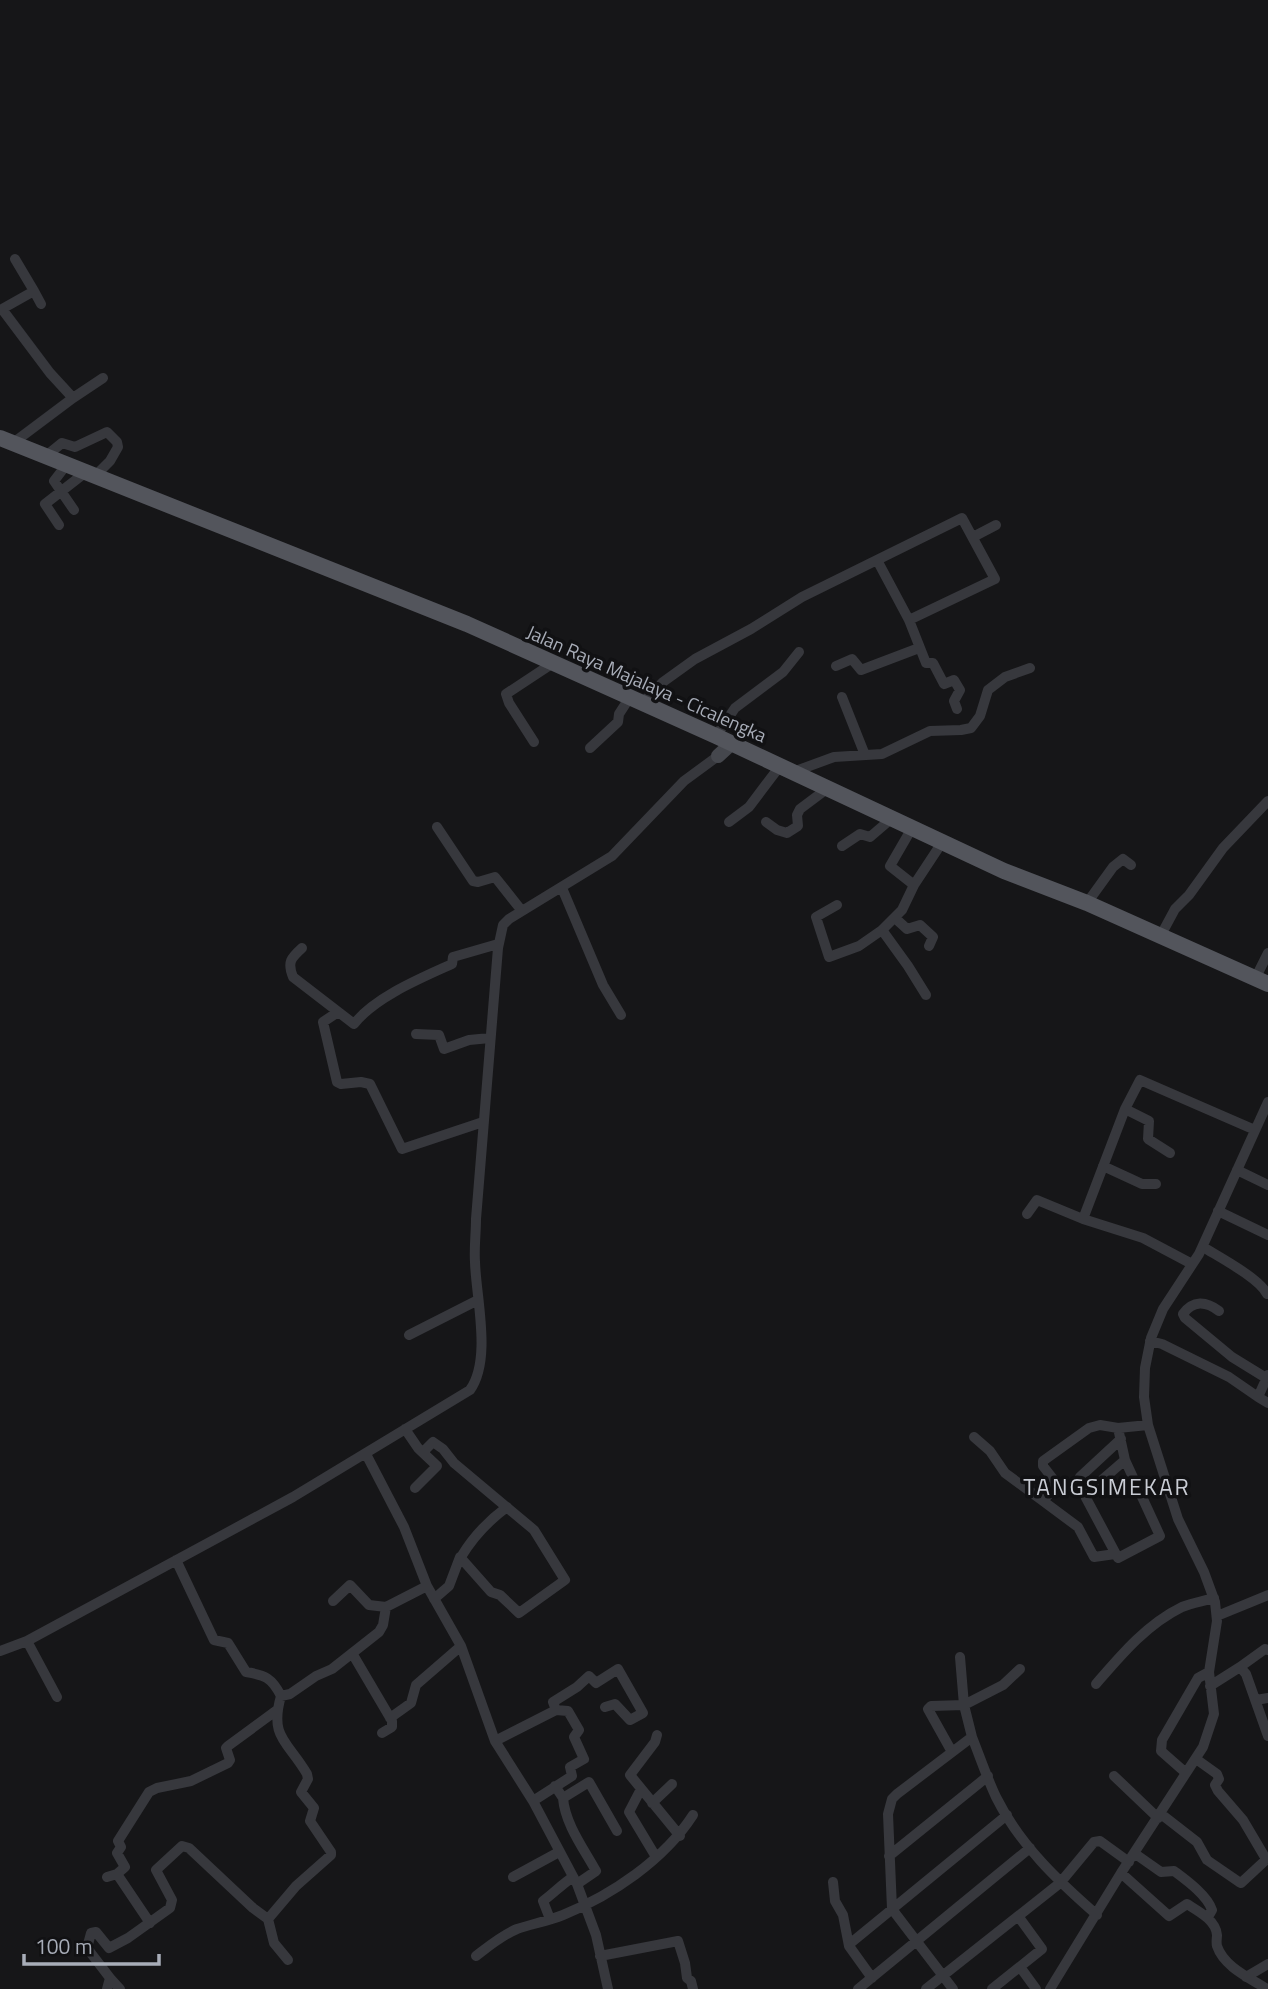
<svg xmlns="http://www.w3.org/2000/svg" width="1268" height="1989" viewBox="0 0 1268 1989" font-family="'Titillium Web',sans-serif">
<style>
.lines{fill:none;stroke-linecap:round;stroke-linejoin:round}
.street{stroke:#37383d;stroke-width:10}
.secondary{stroke:#45474d;stroke-width:14}
.primary{stroke:#53555c;stroke-width:16}
.labels{text-anchor:middle;dominant-baseline:central;stroke-width:7;stroke-linejoin:round;paint-order:stroke}
.street-label{font-size:19px;fill:#a8adb8;stroke:#111113}
.quarter-label{font-size:23px;letter-spacing:2px;fill:#c9ccd4;stroke:#111113}
</style>
<rect width="100%" height="100%" fill="#161618"/>
<g class="lines">
<path class="street" d="M34 291 41 304
M73 398 103 378
M13 443 73 398 50 373 2 309 34 291 15 259
M46 456 62 443 75 447 107 432 117 442 118 447 110 461 95 476
M67 464 54 481 74 510
M59 525 45 504 86 472
M973 537 996 525
M877 560 909 620 926 663H933L944 684 954 680 960 690 954 701 957 709
M836 666 852 659 861 670 919 648
M842 697 865 755
M642 703 663 682 695 659 751 629 802 597 962 518 995 579 909 620
M716 736 735 708 783 672 799 652
M534 742 509 703 506 694 553 663
M590 748 618 722 619 714 630 697
M793 772 834 757 882 754 930 731 961 730 971 728 980 716 988 690 1005 677 1030 668
M729 822 749 807 780 766
M766 822 777 830 787 833 798 826 797 815 800 809 828 788
M437 827 473 881 478 882 495 877 522 911
M912 828 890 866 914 885
M842 846 860 834 870 837 891 819
M562 888 603 985 621 1015
M1087 903 1113 867 1123 859 1131 865
M837 905 816 917 829 957 859 946 882 930
M895 918 907 929 920 925 933 937 929 946
M1161 935 1175 909 1189 895 1223 848 1268 801
M302 948C291 958 287 962 293 977L354 1024C375 997 421 978 452 964L453 957 498 944
M1255 979 1268 953
M926 995 908 966 882 930 902 910 914 885 943 841
M338 1012 323 1022 337 1082 341 1084 361 1082 370 1084 402 1149 483 1122
M416 1034 439 1035 444 1049 469 1040 490 1038
M1170 1153 1148 1139 1149 1121 1125 1109 1140 1080 1255 1130
M1103 1166 1142 1184H1156
M1237 1170 1268 1185
M1218 1211 1268 1235
M1027 1214 1037 1200 1083 1219 1125 1109
M1083 1219 1143 1238 1192 1264
M1203 1247C1219 1257 1259 1278 1267 1294
M1219 1311C1206 1301 1193 1300 1183 1314L1185 1318 1232 1357 1266 1378
M409 1335 478 1300
M1150 1341 1162 1344 1229 1377 1258 1397 1268 1375
M1258 1397 1268 1403
M1118 1428 1125 1460 1160 1536 1118 1558 1086 1498 1103 1479 1125 1460
M405 1429 418 1448 437 1466 415 1488
M974 1437 990 1451 1005 1473 1043 1501 1057 1484 1043 1466V1461L1089 1428 1100 1425 1118 1428 1148 1425
M423 1452 433 1442 443 1449 454 1463 534 1530 565 1580 519 1613 500 1595 491 1592 460 1557 449 1586 434 1599
M366 1454 404 1527 427 1586 461 1646 495 1741 533 1801 577 1884 596 1935 608 1989
M1091 1492 1080 1477 1121 1439
M1043 1501 1078 1527 1094 1557 1115 1554
M461 1557C473 1537 488 1521 507 1507
M176 1560 214 1640 228 1643 246 1672C265 1675 272 1678 281 1696L290 1694 316 1676 332 1669 379 1632 383 1625 386 1607 427 1586
M333 1601 350 1585 369 1605 386 1607
M1217 1616 1268 1595
M27 1641 57 1697
M0 1651 27 1641 293 1497 470 1390C492 1359 476 1298 475 1262 474 1248 476 1233 476 1219L498 948 503 925 509 919 612 856 684 781 718 756
M352 1653 392 1721V1727L382 1733
M1240 1667 1265 1649 1268 1650
M1096 1684C1121 1655 1147 1624 1182 1607 1192 1603 1204 1601 1214 1598
M1210 1686 1240 1667 1246 1674 1268 1736
M1256 1700 1268 1698
M390 1718 411 1703 416 1685 461 1646
M657 1735 655 1742 630 1775 680 1836
M972 1737 964 1705 1003 1685 1020 1669
M495 1741 556 1710 553 1702 577 1687 589 1676 596 1683 618 1669 643 1713 630 1720 615 1704 605 1707
M952 1752 928 1709 931 1706 964 1705 960 1657
M1196 1759 1217 1774 1219 1779 1215 1785 1218 1791 1243 1820 1266 1859
M1186 1773 1161 1751 1162 1740 1198 1678 1209 1672
M1114 1776 1158 1818
M555 1786 563 1798 589 1782 617 1831
M641 1789 629 1812 656 1857
M563 1798C565 1824 584 1849 596 1871L577 1884
M533 1801 572 1776 570 1767 584 1759 574 1737 579 1730 568 1711 556 1710
M652 1803 672 1784
M1161 1814 1197 1842 1207 1860 1239 1882 1241 1883 1268 1858
M1134 1853 1161 1872 1174 1871C1186 1880 1207 1895 1212 1910L1208 1917
M889 1856 988 1776
M1121 1873 1169 1916 1187 1904C1198 1911 1216 1920 1217 1935 1217 1938 1216 1942 1217 1946 1224 1967 1250 1978 1267 1989
M117 1874 125 1867 117 1853 121 1847 118 1841 149 1792 157 1788 191 1781 228 1763 230 1760 226 1748 228 1746 277 1710
M107 1877 117 1874 150 1923
M513 1877 559 1852
M833 1882 835 1901 843 1915 849 1946 872 1978
M268 1919 274 1943 288 1960
M550 1919 543 1901C554 1893 561 1885 573 1877
M852 1942 1007 1815
M476 1956C489 1946 502 1935 517 1929 532 1924 548 1921 563 1915 612 1895 664 1860 693 1815
M600 1956 678 1941 685 1963 687 1978 691 1981 693 1989
M1020 1967 1036 1989
M1246 1977 1268 1964
M110 1978 120 1989
M107 1989 110 1978 87 1948 91 1933 96 1932 109 1948 128 1938 170 1908 172 1900 156 1870 182 1846 189 1848 253 1908 268 1919 296 1886 331 1855V1852L310 1821 314 1808 301 1792 308 1779 307 1774C288 1741 269 1738 281 1696
M858 1989 1030 1848
M926 1989 1060 1883 1094 1842 1100 1841 1129 1862
M953 1989 892 1909 888 1814 892 1799 897 1794 972 1737C980 1757 987 1778 996 1797 1020 1845 1057 1880 1097 1915
M992 1989 1042 1949 1018 1916
M1050 1989 1121 1873 1203 1747 1214 1714 1209 1672 1217 1621 1215 1602 1204 1572 1178 1519 1148 1425 1144 1397 1145 1368 1151 1338 1163 1309 1199 1254 1268 1102"/>
<path class="secondary" d="M718 756 731 744"/>
<path class="primary" d="M0 438 467 624 716 736 1004 871 1087 903 1268 984"/>
</g>
<g class="labels">
<g class="street-label">
<text transform="translate(647 683) rotate(24)">Jalan Raya Majalaya - Cicalengka</text>
</g>
<g class="quarter-label">
<text x="1107" y="1486">TANGSIMEKAR</text>
</g>
</g>
<path d="M24 1954v10h135v-10" fill="none" stroke="#a8adb8" stroke-width="3.5"/>
<text x="35" y="1954" font-size="21" fill="#a8adb8" stroke="#111113" stroke-width="5" paint-order="stroke">100 m</text>
</svg>
